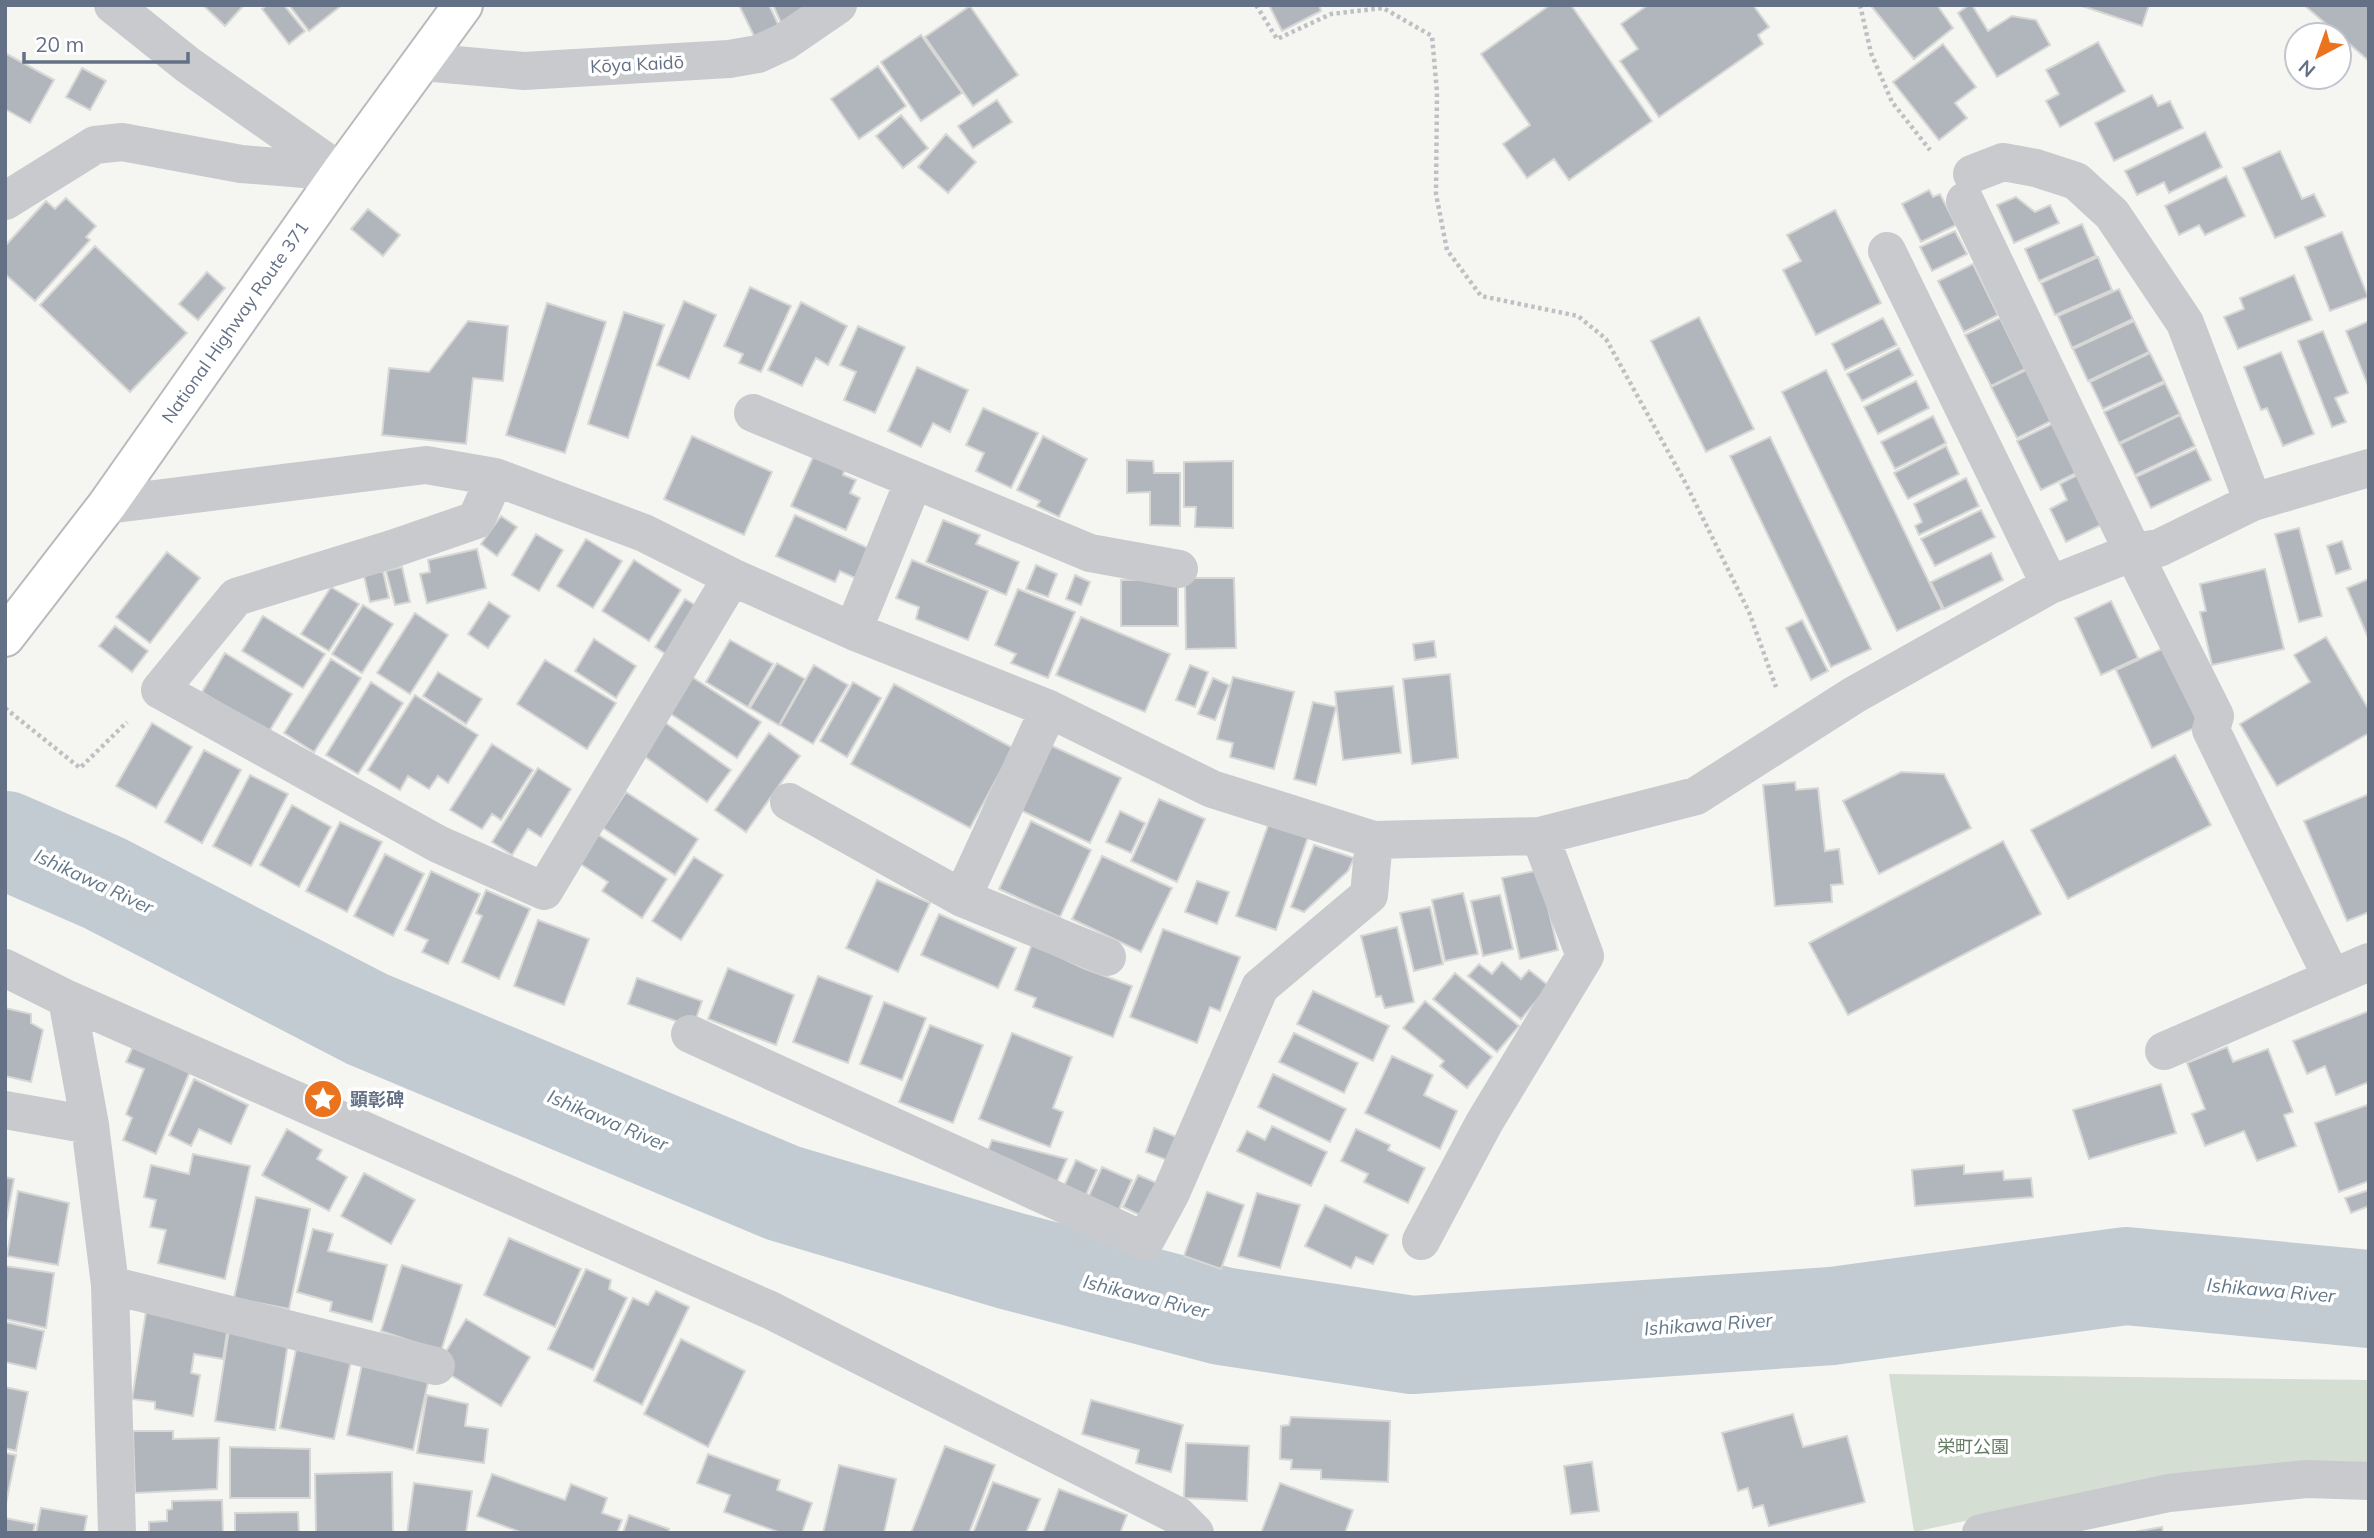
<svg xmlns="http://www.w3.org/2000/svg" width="2374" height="1538" viewBox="0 0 2374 1538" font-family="Mulish,'Noto Sans JP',sans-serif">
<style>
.green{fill:#d5ded3}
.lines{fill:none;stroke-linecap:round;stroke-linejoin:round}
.river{stroke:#c3cbd2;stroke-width:98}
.building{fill:#b1b6bd;stroke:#d7d7d5;stroke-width:2}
.highway-casing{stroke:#b8babe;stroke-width:42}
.path{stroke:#bfc0c3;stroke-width:4.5;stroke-dasharray:3.5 3.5;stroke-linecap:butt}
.minor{stroke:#c8cace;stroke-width:38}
.highway{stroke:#fff;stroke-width:38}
.labels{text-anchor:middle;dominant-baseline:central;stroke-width:7;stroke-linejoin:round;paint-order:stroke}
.street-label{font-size:18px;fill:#647085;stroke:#fff}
.poi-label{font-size:18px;font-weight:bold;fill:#647085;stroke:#fff;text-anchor:start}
.park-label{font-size:18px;fill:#637c63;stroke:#fff}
.water-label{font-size:19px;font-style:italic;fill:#647889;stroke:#fff}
</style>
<rect width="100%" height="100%" fill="#f5f6f2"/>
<path class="green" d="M1889 1374 2369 1380V1464L2173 1476 1914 1532Z"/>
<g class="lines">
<path class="river" d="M5 840 104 883 367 1019 783 1193 1011 1261 1222 1316 1412 1345 1832 1316 2126 1276 2369 1299"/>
</g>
<path class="building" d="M203 5H244L225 26Z
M267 5H284L305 31 289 44 262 9Z
M289 5H342L309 31Z
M739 5H769L779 26 755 38Z
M773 5H821L782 25Z
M1275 5H1319L1321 11 1282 31 1270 7Z
M1550 5H1571L1652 121 1569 180 1554 159 1527 178 1503 144 1530 125 1481 54Z
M1648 5H1753L1769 27 1758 35 1763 44 1659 117 1620 61 1638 49 1621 24Z
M1874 5H1937L1953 28 1914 59 1872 7Z
M1969 5H1972L1988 31 2012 16 2036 20 2050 45 1997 77 1958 13Z
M2079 5H2149L2142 26Z
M2304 5H2369V61L2339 35Z
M970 6 1018 75 973 106 925 37Z
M921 35 962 93 921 121 881 62Z
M2098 42 2125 91 2060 127 2046 101 2059 94 2046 70Z
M1943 44 1976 87 1955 103 1967 118 1939 140 1893 82Z
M5 53 54 80 30 123 5 109Z
M878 66 906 106 859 139 831 99Z
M82 68 106 81 90 110 66 97Z
M2152 95 2158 106 2170 101 2183 128 2114 161 2095 123Z
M997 100 1012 122 973 148 958 126Z
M901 115 928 148 903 168 876 136Z
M2205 132 2222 167 2169 193 2164 182 2137 195 2125 171Z
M946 134 976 162 948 193 918 167Z
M2280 151 2302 199 2314 194 2325 216 2275 238 2243 168Z
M2226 176 2245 216 2205 235 2199 225 2179 235 2165 206Z
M1929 190 1933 197 1940 194 1956 225 1921 242 1902 204Z
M2016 197 2035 212 2050 205 2059 223 2014 243 1997 205Z
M66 198 96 226 86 237 90 240 35 301 5 274V246L46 201 55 209Z
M368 209 400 235 383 256 351 229Z
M1835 210 1881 303 1816 335 1783 270 1801 261 1787 235Z
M2082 224 2096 256 2039 281 2025 249Z
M1955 231 1967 254 1932 271 1920 247Z
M2342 232 2368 297 2330 311 2305 247Z
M95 246 187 333 130 392 40 305Z
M2098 257 2112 290 2055 315 2041 283Z
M1973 264 1998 315 1964 332 1938 281Z
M207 272 225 288 198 320 179 304Z
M2294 275 2312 320 2238 349 2224 317 2244 309 2240 298Z
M750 287 791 306 761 372 739 363 743 354 724 346Z
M2119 289 2133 319 2072 348 2058 316Z
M684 301 716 315 689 379 657 365Z
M801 302 847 326 828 365 816 358 802 386 768 370Z
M547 303 606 322 565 453 506 435Z
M624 312 664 325 628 438 588 424Z
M1699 317 1754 429 1706 452 1651 341Z
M1883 318 1897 345 1845 370 1832 344Z
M2000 318 2025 369 1991 386 1965 335Z
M468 321 508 326 503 381 473 378 466 444 382 435 389 368 429 372Z
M2134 321 2149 352 2088 381 2073 349Z
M2369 321V388L2346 331Z
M858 326 905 347 875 413 844 400 856 372 840 365Z
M2323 331 2348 393 2335 398 2346 422 2332 427 2298 341Z
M1899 348 1913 375 1862 401 1847 374Z
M2281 352 2314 434 2283 446 2267 408 2261 410 2244 367Z
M2150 353 2164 381 2103 409 2090 382Z
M917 367 968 390 950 432 933 423 921 447 888 431Z
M1826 370 1942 609 1897 631 1782 392Z
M2026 370 2051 421 2017 438 1991 387Z
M1916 381 1929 408 1878 434 1864 407Z
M2165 383 2180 414 2119 443 2104 412Z
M983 408 1038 433 1011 488 976 471 984 453 966 445Z
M2180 415 2195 446 2135 475 2120 444Z
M1933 416 1946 443 1895 469 1881 442Z
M2052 424 2076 473 2041 490 2017 441Z
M692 436 772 472 744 535 664 499Z
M1043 436 1087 459 1059 517 1037 506 1040 501 1017 490Z
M1770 437 1871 649 1831 667 1730 456Z
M1946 446 1959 474 1908 499 1894 473Z
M2196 449 2211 480 2151 508 2136 477Z
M814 455 845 469 843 475 856 480 850 493 860 498 846 530 791 506Z
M1127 460 1153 461 1154 473H1180V526L1150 525V492L1127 493Z
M1233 461V528L1195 527 1196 507H1184V462Z
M2077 475 2101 525 2066 542 2050 509 2067 500 2060 484Z
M1966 478 1979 506 1919 535 1915 526 1922 522 1914 504Z
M1981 510 1995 537 1935 566 1921 539Z
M795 515 868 548 855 578 840 571 835 582 776 556Z
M501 516 517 527 497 556 481 544Z
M943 520 980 535 976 544 1019 562 1006 595 926 562Z
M2299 528 2322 616 2299 622 2275 534Z
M536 534 563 550 539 591 512 575Z
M586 539 622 561 593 608 557 586Z
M2342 541 2351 569 2336 574 2327 546Z
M477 549 486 588 427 603 420 574 430 572 428 560Z
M167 552 200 578 150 643 116 617Z
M1991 553 2003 580 1944 609 1931 582Z
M634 560 681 590 649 641 602 611Z
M912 560 988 591 968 640 916 619 919 607 896 598Z
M1036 565 1057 574 1048 597 1026 589Z
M402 567 410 602 395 605 386 571Z
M2265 569 2284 649 2212 665 2200 612 2206 611 2200 584Z
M383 571 389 598 370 602 364 576Z
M1075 575 1090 582 1081 605 1066 599Z
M1185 578H1234L1236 648 1186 649Z
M1178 579V626H1121V580Z
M2369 579V640L2347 588Z
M331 587 359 604 329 651 301 634Z
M1018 589 1075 612 1048 678 1011 663 1016 654 995 645Z
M685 599 702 609 672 658 655 647Z
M2111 601 2138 658 2101 675 2075 618Z
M489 602 510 616 488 648 468 634Z
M363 605 393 624 362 673 332 654Z
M415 613 448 635 410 694 377 673Z
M263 616 325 654 303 688 242 651Z
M1081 617 1170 654 1145 712 1056 675Z
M1802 620 1828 671 1811 680 1786 628Z
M115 626 148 651 132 672 99 646Z
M2326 637 2369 710V733L2277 786 2240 724 2310 682 2294 655Z
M594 639 636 666 616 698 575 671Z
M730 640 773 664 748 707 706 682Z
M1434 641 1436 657 1415 660 1413 644Z
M2166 647 2201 725 2152 748 2116 670Z
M225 653 292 694 268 733 202 692Z
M331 659 361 678 314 752 284 733Z
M545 660 616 703 587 749 517 704Z
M777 663 805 679 779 725 750 708Z
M814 665 848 685 813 744 780 725Z
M1190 665 1208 672 1195 707 1176 700Z
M438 672 482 699 466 724 423 696Z
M1450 674 1458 758 1412 764 1403 679Z
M692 677 761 722 737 758 668 712Z
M1233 677 1294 692 1274 769 1230 757 1233 743 1217 739Z
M1213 678 1229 685 1215 720 1198 714Z
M371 682 403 703 358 774 326 755Z
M853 682 881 698 847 757 820 741Z
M894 684 1013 748 970 828 851 764Z
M1393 686 1401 753 1343 760 1335 692Z
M415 695 478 735 448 783 438 776 429 789 408 776 400 790 368 770Z
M1313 702 1336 707 1316 785 1294 779Z
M663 721 731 770 707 802 640 753Z
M152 723 192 747 156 808 116 786Z
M769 733 800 756 746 832 715 810Z
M492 744 533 770 501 820 492 814 482 829 450 810Z
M1048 744 1121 778 1090 843 1018 809Z
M204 750 241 770 202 843 165 822Z
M2175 755 2211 825 2068 899 2031 830Z
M538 768 571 789 541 837 528 829 512 855 492 842Z
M1901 772 1944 774 1971 828 1879 874 1843 801Z
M250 775 288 794 251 866 213 846Z
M1795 782 1796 790 1818 788 1825 851 1839 849 1843 884 1831 885 1832 902 1775 906 1763 785Z
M626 792 698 839 675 875 603 828Z
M2369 794V912L2347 921 2304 821Z
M1159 799 1205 819 1177 882 1131 861Z
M292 805 331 827 299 887 260 865Z
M1120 811 1145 823 1131 853 1106 842Z
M1270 820 1309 834 1276 930 1236 916Z
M1031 821 1091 850 1060 917 999 889Z
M340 822 382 842 347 912 306 891Z
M597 834 667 879 642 918 602 891 608 882 579 863Z
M2003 841 2041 914 1848 1015 1809 943Z
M1314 845 1354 858 1348 871 1304 912 1291 907Z
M385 854 424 874 393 936 354 916Z
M1102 856 1172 888 1141 952 1072 919Z
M694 857 723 875 681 940 652 921Z
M1539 870 1558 950 1520 959 1502 878Z
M431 871 480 894 448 964 422 952 428 940 405 930Z
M877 880 930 903 898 972 846 948Z
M1197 881 1229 892 1217 924 1185 912Z
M486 890 530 909 499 979 462 962 482 916 476 913Z
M1463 893 1478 954 1445 961 1432 900Z
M1500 895 1513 949 1483 956 1471 901Z
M1430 907 1443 964 1414 971 1400 913Z
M939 914 1016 948 998 988 921 955Z
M538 920 589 939 564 1005 514 986Z
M1397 927 1414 1002 1385 1008 1381 996 1376 997 1361 936Z
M1163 929 1240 957 1220 1011 1210 1007 1197 1043 1130 1017Z
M1032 944 1083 968 1132 986 1113 1037 1033 1007 1036 998 1015 990Z
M1502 962 1521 979 1529 970 1549 986 1521 1019 1468 976 1479 964 1492 974Z
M728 968 794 995 776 1045 708 1019Z
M1455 973 1519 1026 1497 1052 1433 999Z
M818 976 872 996 848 1063 793 1042Z
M637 978 702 1001 693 1027 628 1004Z
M1313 991 1389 1026 1373 1061 1297 1024Z
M1425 1001 1492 1057 1467 1088 1440 1066 1444 1061 1403 1028Z
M884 1002 926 1018 902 1080 860 1064Z
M5 1008 31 1014V1023L43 1030 31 1082 5 1076Z
M2369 1011V1082L2336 1095 2325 1066 2307 1074 2293 1041Z
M930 1025 983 1045 953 1123 899 1102Z
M1012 1033 1072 1057 1053 1108 1063 1112 1050 1147 979 1119Z
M1294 1033 1358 1063 1344 1093 1279 1062Z
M135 1042 193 1064 156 1154 123 1140 132 1118 126 1114 144 1069 126 1062Z
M2227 1047 2233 1062 2268 1049 2293 1112 2284 1115 2296 1146 2257 1161 2244 1131 2205 1146 2192 1114 2205 1109 2187 1063Z
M1392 1056 1433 1075 1424 1095 1457 1111 1440 1149 1365 1113Z
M1273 1074 1346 1109 1330 1142 1258 1107Z
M194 1079 248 1105 231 1144 199 1129 191 1146 169 1135Z
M2161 1084 2176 1133 2089 1159 2073 1110Z
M2367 1105 2369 1111V1181L2339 1192 2315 1123Z
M1272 1126 1327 1152 1311 1186 1237 1151 1247 1131 1265 1140Z
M1154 1128 1189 1142 1180 1165 1146 1152Z
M287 1129 322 1150 317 1159 347 1177 329 1211 262 1175Z
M1356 1129 1390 1145 1388 1150 1425 1168 1408 1203 1364 1182 1368 1174 1341 1161Z
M992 1140 1067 1159 1056 1184 987 1153Z
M193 1154 250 1166 225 1279 158 1263 166 1230 150 1227 156 1200 144 1197 151 1165 189 1174Z
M1076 1160 1097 1170 1086 1195 1064 1186Z
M1964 1165V1174L2003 1171 2004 1180 2031 1178 2033 1197 1915 1206 1912 1170Z
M1102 1167 1132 1180 1117 1214 1087 1200Z
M364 1173 415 1200 391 1244 341 1216Z
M1138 1175 1159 1184 1144 1217 1123 1207Z
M5 1177 14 1179 5 1227Z
M2369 1190V1206L2351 1213 2345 1198Z
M18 1191 69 1203 58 1265 7 1256Z
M1207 1192 1244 1205 1221 1269 1184 1256Z
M1257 1193 1300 1205 1280 1268 1238 1256Z
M256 1197 310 1209 289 1309 234 1298Z
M1325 1205 1388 1235 1373 1264 1356 1257 1351 1268 1305 1246Z
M313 1229 333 1234 328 1251 387 1265 372 1322 330 1311 332 1302 297 1292Z
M509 1238 581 1269 555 1327 484 1295Z
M402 1265 462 1285 441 1351 381 1331Z
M5 1266 54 1273 46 1328 5 1319Z
M586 1269 611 1280 609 1289 627 1298 593 1370 548 1349Z
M656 1291 689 1307 642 1405 594 1381 633 1298 648 1305Z
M147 1306 229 1320 223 1359 194 1354 191 1373 200 1375 193 1416 155 1409V1402L132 1399Z
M466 1319 530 1357 501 1406 444 1371 445 1353Z
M5 1322 44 1331 36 1369 5 1362Z
M230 1323 288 1343 275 1430 215 1421Z
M681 1339 745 1371 708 1447 644 1414Z
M298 1340 353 1352 334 1439 280 1428Z
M364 1355 429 1378 413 1450 347 1435Z
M5 1387 28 1392 16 1451 5 1448Z
M427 1395 468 1404 465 1426 488 1429 484 1463 417 1453Z
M1091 1400 1183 1425 1171 1472 1136 1463 1139 1450 1082 1434Z
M1793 1414 1803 1447 1847 1436 1865 1502 1769 1526 1763 1505 1753 1508 1748 1488 1738 1491 1722 1433Z
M1291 1417 1390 1421 1388 1482 1321 1479V1470L1291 1469 1292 1460 1280 1459 1281 1426 1289 1425Z
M133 1431H173V1439L219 1438 217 1489 135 1493Z
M1186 1443 1249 1446 1247 1501 1184 1498Z
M945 1446 995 1465 969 1533H911Z
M230 1447 310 1449V1498H230Z
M5 1453 16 1455 5 1508Z
M708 1454 780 1480 777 1490 812 1503 802 1533H781L724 1512 730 1495 697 1483Z
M1592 1462 1599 1511 1571 1514 1564 1466Z
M839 1465 896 1479 884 1533H823Z
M392 1472 393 1533H316L315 1474Z
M492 1474 565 1500 571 1484 607 1498 602 1513 622 1520 617 1533H523L477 1516Z
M993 1482 1040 1499 1026 1533H973Z
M414 1483 472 1491 466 1533H407Z
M1280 1483 1353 1510 1345 1533H1261Z
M1059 1489 1127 1515 1120 1533H1043Z
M222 1500 223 1533H149V1522L167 1521V1510L172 1509V1501Z
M41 1508 87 1516 84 1533H36Z
M298 1512 299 1533H235V1513Z
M629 1515 669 1529 668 1533H623Z
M5 1518 35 1524 33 1533H5Z
M2162 1527 2163 1533H2129Z"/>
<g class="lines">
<g class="highway-casing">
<path id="highway" d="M5 637 107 505 341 172 463 5"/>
</g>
<path class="path" d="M1256 5 1277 39 1331 14 1383 8 1432 36 1437 92 1436 194 1447 250 1481 296 1578 316 1606 339 1686 484 1749 612 1776 687
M1860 5 1871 53 1892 102 1930 150
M5 708 80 768 127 722"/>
<path class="minor" d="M113 5 188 65 339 171
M422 62 524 71 729 59 758 54 784 42 838 5
M1972 174 2003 162 2036 168 2076 181 2112 214 2185 323 2253 502
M5 201 95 145 122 142 241 164 341 172
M1965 201 2133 552 2215 716 2211 730 2332 978
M1887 251 2050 585
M753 413 1090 553 1179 569
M495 477 476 520 392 549 236 597 160 690 438 844 544 891 732 577
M107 505 426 465 495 477 644 533 732 577 853 631 1049 709 1212 789 1374 840 1540 836 1696 796 1854 695 2050 585 2133 552 2159 548 2253 502 2369 468
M853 631 914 480
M789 802 962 898 1107 957
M962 898 1049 709
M5 968 67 999 770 1310 1178 1516 1195 1533
M67 999 90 1125 110 1285 117 1533
M690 1034 1145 1241 1171 1193 1260 987 1369 895 1374 840
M2164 1051 2369 962
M5 1110 90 1125
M1421 1241 1484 1123 1585 956 1540 836
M110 1285 436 1366
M1981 1533 2169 1493 2306 1479 2369 1481"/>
<use href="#highway" class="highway"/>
</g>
<defs>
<g id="sight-disc" transform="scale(2.0125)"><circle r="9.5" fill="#eb731e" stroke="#fff"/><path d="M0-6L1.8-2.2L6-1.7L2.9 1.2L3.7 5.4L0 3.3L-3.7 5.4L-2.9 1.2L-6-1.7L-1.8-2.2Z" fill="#fff"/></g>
</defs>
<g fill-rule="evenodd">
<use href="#sight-disc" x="323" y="1099"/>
</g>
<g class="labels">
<g class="street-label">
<text transform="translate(637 64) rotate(-3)">Kōya Kaidō</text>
<text transform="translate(235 322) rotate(-55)">National Highway Route 371</text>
</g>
<g class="poi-label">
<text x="350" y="1099">顕彰碑</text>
</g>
<g class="park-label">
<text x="1973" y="1446">栄町公園</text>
</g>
<g class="water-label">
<text transform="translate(94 881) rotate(25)">Ishikawa River</text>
<text transform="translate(608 1120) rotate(23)">Ishikawa River</text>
<text transform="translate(2271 1290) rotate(5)">Ishikawa River</text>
<text transform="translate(1146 1296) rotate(14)">Ishikawa River</text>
<text transform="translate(1708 1324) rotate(-4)">Ishikawa River</text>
</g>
</g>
<rect width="2374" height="1538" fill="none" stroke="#647085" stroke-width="14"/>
<g transform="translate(2318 56) rotate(221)"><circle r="33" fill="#ffffff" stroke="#c1c6ce" stroke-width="2"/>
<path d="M0-5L12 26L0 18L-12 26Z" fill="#eb731e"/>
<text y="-10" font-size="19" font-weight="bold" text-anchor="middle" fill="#647085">N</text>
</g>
<path d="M24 52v10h164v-10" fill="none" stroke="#647085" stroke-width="3.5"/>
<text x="35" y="52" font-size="21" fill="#647085" stroke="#ffffff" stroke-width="5" paint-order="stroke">20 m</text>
</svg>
